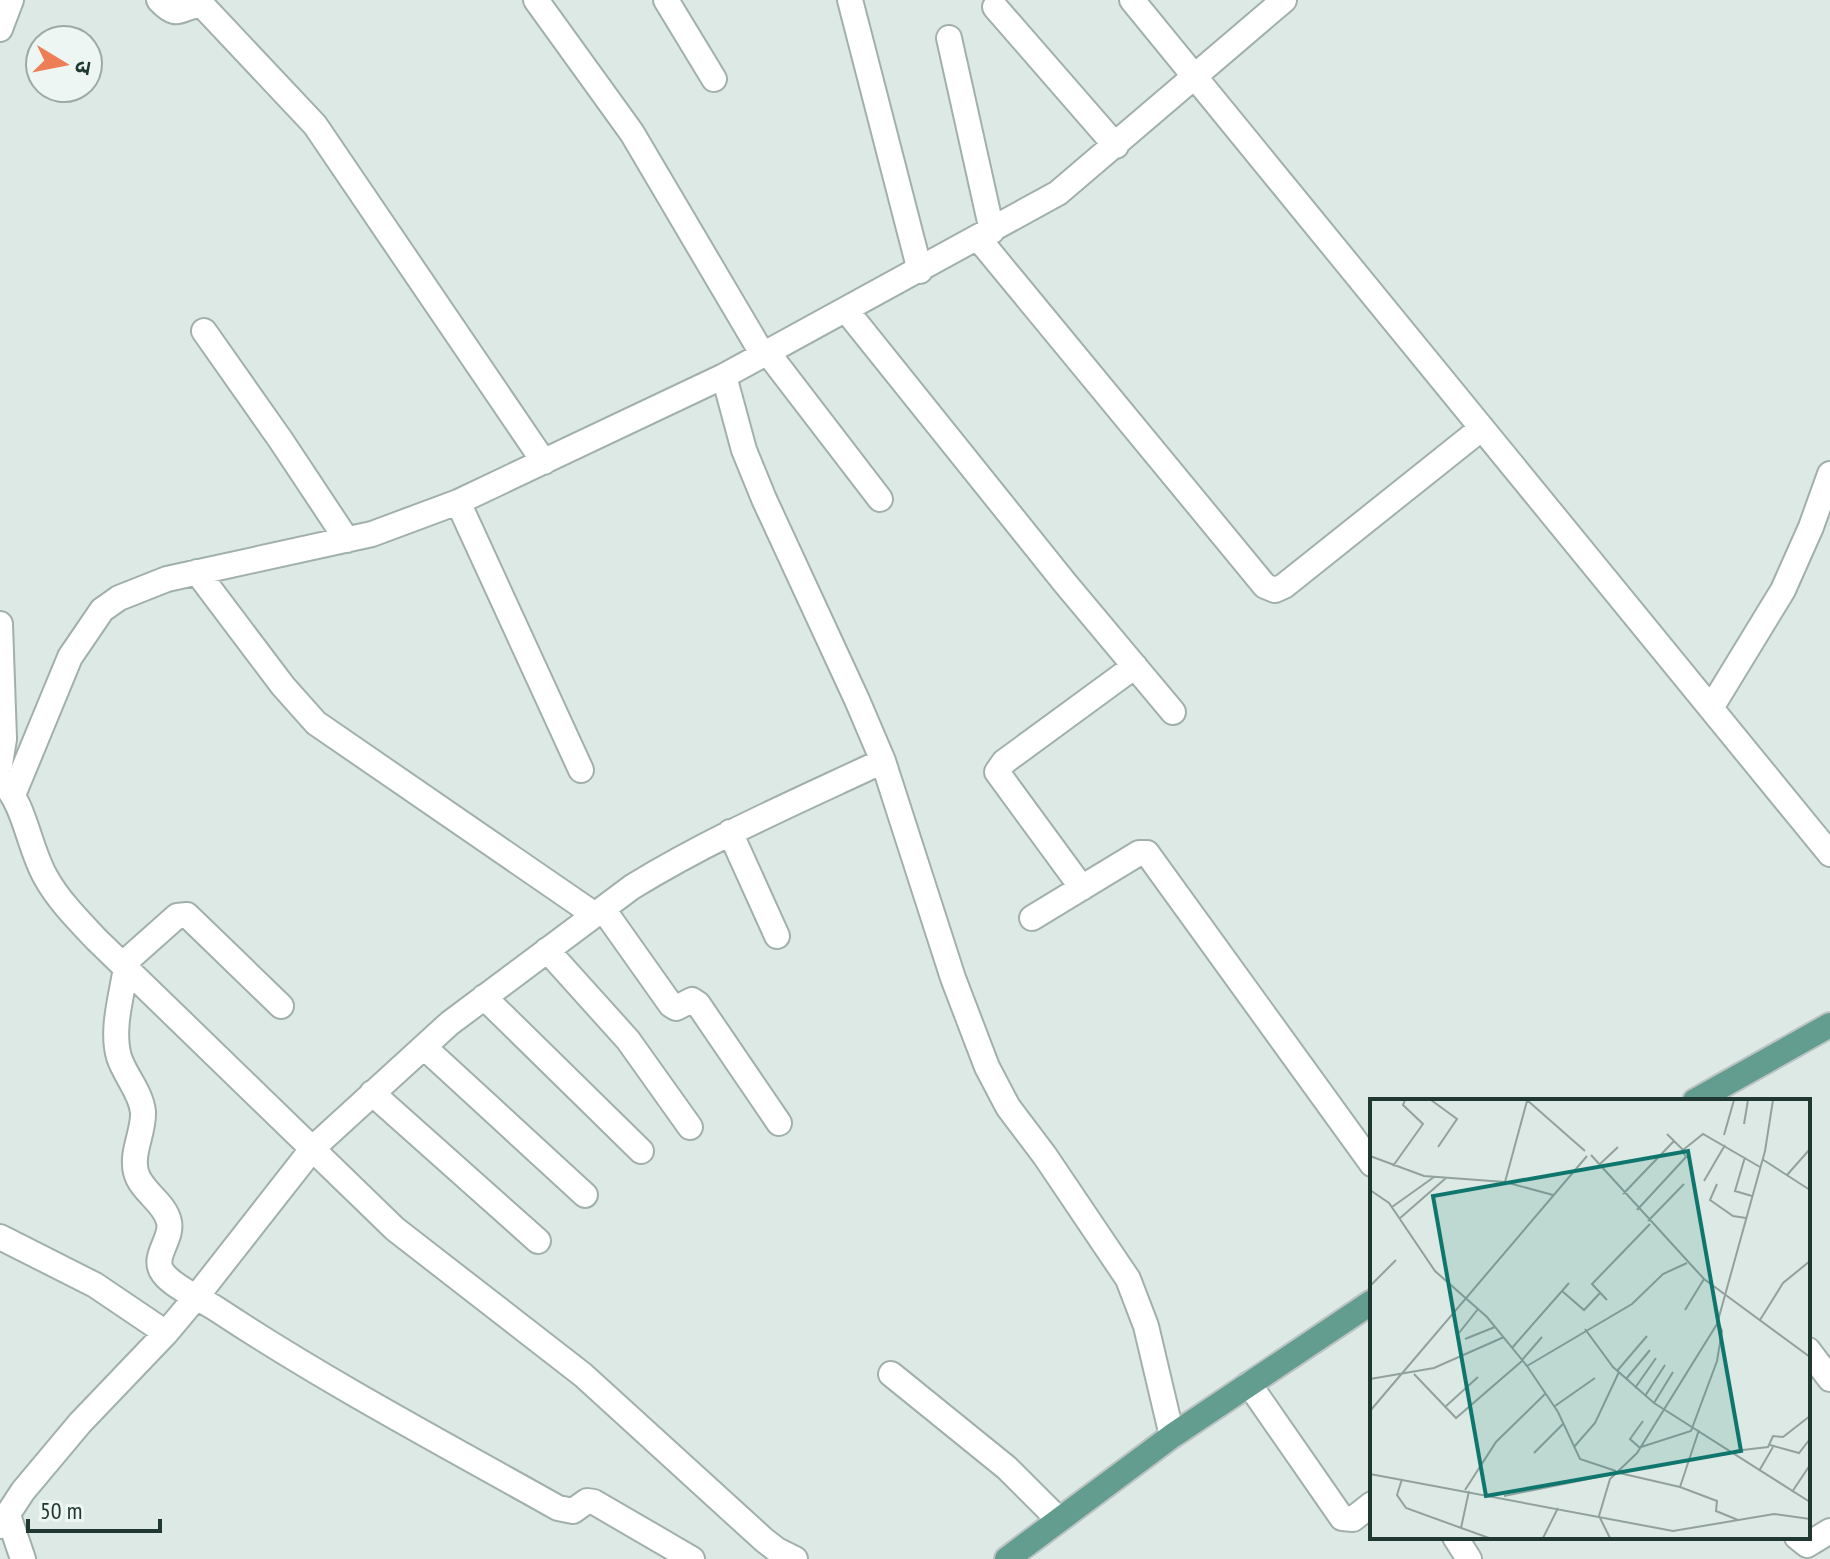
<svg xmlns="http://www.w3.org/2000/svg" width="1830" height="1559" viewBox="0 0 1830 1559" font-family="'PT Sans Narrow','Noto Sans Devanagari',sans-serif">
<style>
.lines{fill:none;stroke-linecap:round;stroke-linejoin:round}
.minor-casing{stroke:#a1b0ab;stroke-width:28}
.major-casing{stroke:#bcc3c2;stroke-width:28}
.minor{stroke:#fff;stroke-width:24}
.major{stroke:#639d90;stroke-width:24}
.inset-road{fill:none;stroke:#91a29d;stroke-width:2}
.view{fill:#0f766e;fill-opacity:0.15;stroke:#0f766e;stroke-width:4}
.inset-edge{fill:none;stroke:#203832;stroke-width:4}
</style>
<rect width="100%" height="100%" fill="#dde9e4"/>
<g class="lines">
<g class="minor-casing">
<path id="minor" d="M159 0C180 23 181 3 203 6L315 125 544 462
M536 0 632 133 763 355
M666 0 714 79
M850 0 920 271
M1132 0 1830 854
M995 7 1116 146
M0 29 11 0
M949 38 992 231
M978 238 1265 586 1275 590 1284 586 1482 428
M846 310 1065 583 1173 712
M204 331 280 439 347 540
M768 353 880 499
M724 376 744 450 764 499 857 700 883 761 953 978 987 1067 1008 1107 1045 1156 1128 1279 1146 1326 1172 1436
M458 502 581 770
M197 572 283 686 316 723 595 915
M0 624 4 739 0 764
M1711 708 1783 590 1811 527 1830 474
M0 779C25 803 28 845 45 876 58 900 78 920 97 940L395 1229 583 1375 764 1540 777 1550 795 1559
M13 795 70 657 102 610 119 598 167 579 372 534 458 502 724 376 1058 193 1284 0
M730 832 777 936
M1082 888 997 772 1004 762 1135 666
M603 909 671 1005 676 1008 692 1000 698 1004 779 1123
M1032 918 1139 853H1147L1372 1164
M547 950 628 1040 690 1127
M123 964 177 916 187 915 281 1006
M126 967C122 995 111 1029 119 1057 125 1076 141 1092 143 1112 144 1132 131 1152 136 1172 141 1192 165 1202 169 1222 173 1239 151 1257 163 1273 173 1287 203 1300 218 1310 327 1382 444 1444 558 1508L573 1511 587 1501 594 1502 692 1559
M484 997 641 1151
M424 1047 585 1195
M372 1093 538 1241
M0 1237 95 1285 166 1333
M1808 1350 1830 1379
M891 1374 1007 1468 1058 1519
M1249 1384 1342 1518 1353 1519 1372 1504
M8 1515 23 1559
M0 1526 23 1491 80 1423 166 1333 197 1296 313 1148 450 1023 632 887C712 838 798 801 883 761
M1455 1537 1469 1559
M1797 1537 1807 1545 1830 1531"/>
</g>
<g class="major-casing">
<path id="major" d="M1695 1101 1830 1025
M1007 1559 1172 1436 1372 1302"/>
</g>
<use href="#minor" class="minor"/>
<use href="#major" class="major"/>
</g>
<g transform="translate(1370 1099)">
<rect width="440" height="440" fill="#dde9e4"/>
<path class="inset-road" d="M61 1 87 20 68 48M157 1 215 52M374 25 378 1M297 35 313 51 333 35 390 68M354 36 364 1M221 56 334 180 440 258M0 57 54 77 135 83 183 96M375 58 365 92 382 97M392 60 440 91M229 66 248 48M23 67 53 25 33 6 35 1M417 76 440 50M334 82 355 46M135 83 157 2M347 85 340 101 363 117 376 119M0 91 19 104 65 172 117 218 157 267 188 313 210 360 246 372M253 95 304 42M22 108 64 78M267 111 316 58 312 51M29 120 76 79M278 122 314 85M0 187 26 161M192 192 214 211 230 194M237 201 222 185 280 125M315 211 334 180M390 221 413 184 440 162M215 230 243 268 284 304 440 403M89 234 108 210M95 240 125 228M142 249 199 184M152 261 172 238M157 267 262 205 293 175 317 164M247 272 277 237M44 275 86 319 152 262M0 280 64 269 134 238M256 280 280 251M265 289 286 259M275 297 295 266M284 304 303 273M185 307 225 279M75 308 108 278M0 312 217 57M400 346 429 354 440 340M204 348 225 324 249 273M271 348 321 332 347 262 352 232 348 223M270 349 260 340 273 322M364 352 398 348 403 337 413 338 440 317M164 354 194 324M389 372 403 348M245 373 310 388 347 402 346 412 368 421M0 375 303 432 404 415 440 420M32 380 27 396 36 409 119 439M310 388 329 331M95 391 126 343 176 294M422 393 440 366M134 397 243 375M91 429 99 392M173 439 188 409M240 439 229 417 240 380 267 354 347 225 395 52 403 1"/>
<path class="view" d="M318 52 371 352 116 397 63 97Z"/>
<rect width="440" height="440" class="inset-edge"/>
</g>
<g transform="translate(64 64) rotate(100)"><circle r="38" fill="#edf6f2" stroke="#9baaa5" stroke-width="2"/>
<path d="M0-6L14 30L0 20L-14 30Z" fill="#ee7e56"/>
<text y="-12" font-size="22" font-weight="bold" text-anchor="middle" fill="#203832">उ</text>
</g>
<path d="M28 1519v12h132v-12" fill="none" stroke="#203832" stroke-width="4"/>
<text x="40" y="1519" font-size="24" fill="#203832" stroke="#edf6f2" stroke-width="6" paint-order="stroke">50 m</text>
</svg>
